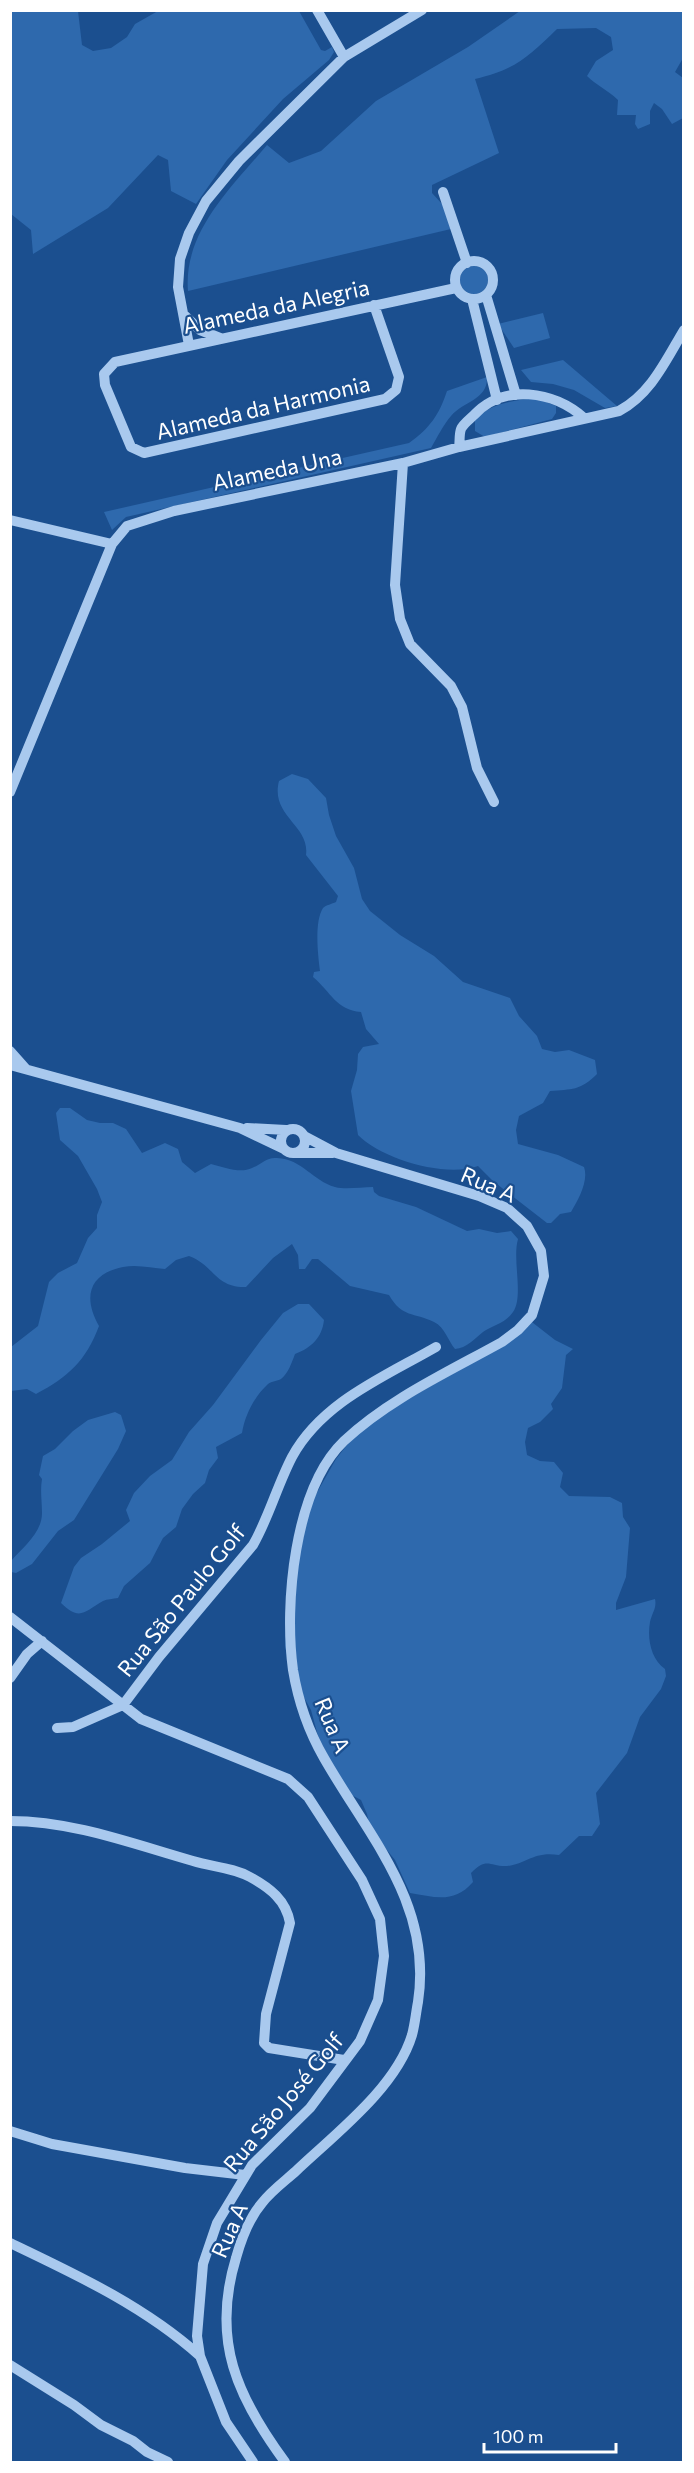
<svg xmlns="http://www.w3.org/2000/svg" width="694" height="2473" viewBox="0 0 694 2473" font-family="Commissioner,sans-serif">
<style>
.green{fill:#2e69ad}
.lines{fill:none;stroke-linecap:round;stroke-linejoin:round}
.minor{stroke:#a9c9ee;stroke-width:10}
.labels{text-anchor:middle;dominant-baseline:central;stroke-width:4.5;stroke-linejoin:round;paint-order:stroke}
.street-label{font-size:22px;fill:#fff;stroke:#1b4f8f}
</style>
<rect width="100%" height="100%" fill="#1b4f8f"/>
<path class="green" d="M10 11H78L82 45 93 51 111 48 127 37 135 24 158 11H299L321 50 325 51 332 47 334 52 329 60 283 99 227 160 196 204 171 191 168 160 158 155 108 208 33 254 31 230 11 214Z
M520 11H683V58L675 72 683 78V118L672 124 662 109 654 103 650 111V124L638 129 635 124 636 115H617L618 100C608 90 597 86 587 76L596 61 613 50 611 37 596 28 557 29C528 57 515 70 475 79L499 153 432 185V193L443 205 451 229 188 291C183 232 232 187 267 145L289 163 321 151 376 101 468 47Z
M460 280a14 14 0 1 1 28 0a14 14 0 1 1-28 0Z
M543 313 550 338 514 348 498 324Z
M563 360 617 406 605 408 574 390 553 384 531 382 521 370Z
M487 377C488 400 464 401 451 416 443 425 437 438 431 448L126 517 112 530 104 512 409 443C430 428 439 415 447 391Z
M537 398 556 406V413L552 419 485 437 475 431V419C491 403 515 400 537 398Z
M292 774 308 779 326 798 329 815 336 836 354 868 362 899 370 911 400 935 434 956 463 982 510 998 519 1016 537 1036 542 1049 555 1052 569 1050 595 1060 597 1074C580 1091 572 1089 550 1091L543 1103 519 1116 516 1130 518 1144 558 1155 584 1167C589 1181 578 1200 571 1212L560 1214 551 1223H547L493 1181 478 1166C445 1178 382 1159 358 1135L351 1091 357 1070 358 1054 363 1047 379 1044 366 1029 361 1012C336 1010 331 992 313 977L314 972 320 971C318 955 314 922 323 908 326 905 332 904 336 902L338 896 306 855C310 825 270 816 279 781Z
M70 1108 87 1120 100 1123H113L126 1129 142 1153 165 1143 178 1149 182 1162 195 1173 211 1164C224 1167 240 1174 252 1168 262 1164 266 1157 277 1158 302 1159 313 1181 335 1187 346 1190 361 1187 373 1187L374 1192 379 1196 416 1207 467 1231 479 1229 497 1233 511 1231 518 1239C512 1260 524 1296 513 1312 506 1323 492 1326 483 1332 474 1339 467 1348 455 1349 448 1341 445 1327 434 1322 414 1312 402 1318 389 1295L350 1286 318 1259H312L305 1269H299L298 1255 292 1244 273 1258 246 1287C215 1288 214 1265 189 1256L176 1260 165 1269C152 1268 137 1264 123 1267 88 1274 83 1298 99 1326 86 1361 68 1377 36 1394L27 1389 11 1391V1347L38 1326 49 1282 58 1273 77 1263 88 1238 97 1228V1215L102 1202 97 1189 78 1156 60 1140 56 1113 60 1108Z
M298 1304H309L324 1320C322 1338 311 1348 295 1354 292 1362 288 1374 281 1379 277 1381 272 1381 268 1384 254 1397 245 1415 242 1433L216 1447 218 1458 209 1470 205 1483 193 1494 182 1509 176 1527 163 1538 150 1563 124 1586 118 1598C113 1599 107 1599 103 1601 85 1611 80 1622 61 1603L74 1567 81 1558 102 1544 130 1521 126 1510 134 1493 150 1476 172 1460 189 1432 213 1405 261 1340 283 1313Z
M528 1319 555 1340 573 1349 566 1355 562 1388 551 1404 553 1409 540 1422 528 1428 525 1442 527 1455 540 1461 554 1462 563 1473 560 1487 569 1496 610 1497 622 1503 623 1517 630 1528 626 1577 616 1603V1610L655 1599C657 1608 652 1613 650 1622 647 1639 651 1659 665 1669L666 1676 661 1689 640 1717 627 1753 596 1793 600 1824 592 1836H579L559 1855C533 1851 527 1864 507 1866 490 1867 487 1856 471 1873L473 1882C454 1904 435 1897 410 1893L395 1860 370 1829 367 1814 361 1800 346 1792 318 1736 311 1710 291 1674 285 1646 288 1604 311 1503 336 1459 362 1426 486 1354Z
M115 1412 121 1415 126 1431 118 1449 74 1520 58 1531 32 1564 16 1573 11 1572V1561C23 1547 42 1533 42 1513 42 1501 40 1491 42 1479L39 1475 43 1456 55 1449 73 1431 88 1420Z"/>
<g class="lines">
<path class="minor" d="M317 10 344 57
M443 192 467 263
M455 280a19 19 0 1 1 38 0a19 19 0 1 1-38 0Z
M486 295 516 395
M472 299 497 400
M374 305 399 377 396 390 385 399 144 453 131 447 105 385 104 374 115 362 456 288
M184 315 200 330 220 338
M189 345 178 287 180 259 189 233 206 201 239 161 344 57 422 10
M459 447C460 442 459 434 461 429 463 424 470 419 474 415 504 383 554 391 584 418
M403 463 395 585 400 619 410 644 451 686 462 707 477 768 494 802
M10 520 112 544
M10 792 112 544 127 526 174 511 403 463 459 447 619 411C651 394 666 360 684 330
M10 1051 26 1069
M10 1065 240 1128 284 1149
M247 1128 286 1130
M281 1141a12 12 0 1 1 24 0a12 12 0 1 1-24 0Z
M296 1153H333
M10 1617 141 1719 288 1779 308 1797 362 1880 380 1919 384 1956 378 2000 360 2041 310 2108 252 2165 217 2223 203 2264 197 2336 200 2356 226 2422 253 2462
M10 1678 27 1654 42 1641
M57 1728 73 1727 123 1705 159 1657 253 1545C269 1517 277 1486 292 1457 322 1402 384 1377 436 1347
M10 1821C73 1821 133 1844 193 1861 212 1867 232 1867 250 1877 270 1888 286 1900 290 1923L266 2014 264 2043 269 2048 344 2060
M10 2131 52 2144 185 2168 245 2175
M10 2243C77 2275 144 2306 200 2356
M10 2365 74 2405 101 2425 133 2441 147 2452 168 2462
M285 2462C237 2397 211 2340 236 2258 241 2240 250 2217 262 2203 271 2191 285 2181 296 2171 335 2134 396 2088 412 2035 415 2024 416 2012 418 2002 433 1904 369 1837 324 1758 309 1732 298 1700 293 1670 284 1605 294 1489 344 1441 389 1399 448 1372 502 1342L518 1330 532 1315 544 1276 541 1251 527 1226 507 1208 479 1196 336 1153 304 1136"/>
</g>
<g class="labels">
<g class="street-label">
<text transform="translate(276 306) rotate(-12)">Alameda da Alegria</text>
<text transform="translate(263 407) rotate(-13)">Alameda da Harmonia</text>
<text transform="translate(277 469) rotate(-12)">Alameda Una</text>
<text transform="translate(489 1184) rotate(23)">Rua A</text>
<text transform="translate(181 1600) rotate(-51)">Rua São Paulo Golf</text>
<text transform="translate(333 1725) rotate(67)">Rua A</text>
<text transform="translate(283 2102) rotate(-50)">Rua São José Golf</text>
<text transform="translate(229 2230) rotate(-66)">Rua A</text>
</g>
</g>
<rect width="694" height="2473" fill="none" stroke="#ffffff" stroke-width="24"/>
<path d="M484 2443v9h132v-9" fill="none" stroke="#ffffff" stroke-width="3"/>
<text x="493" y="2443" font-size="18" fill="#ffffff" stroke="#1b4f8f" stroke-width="4.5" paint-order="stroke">100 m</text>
</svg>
